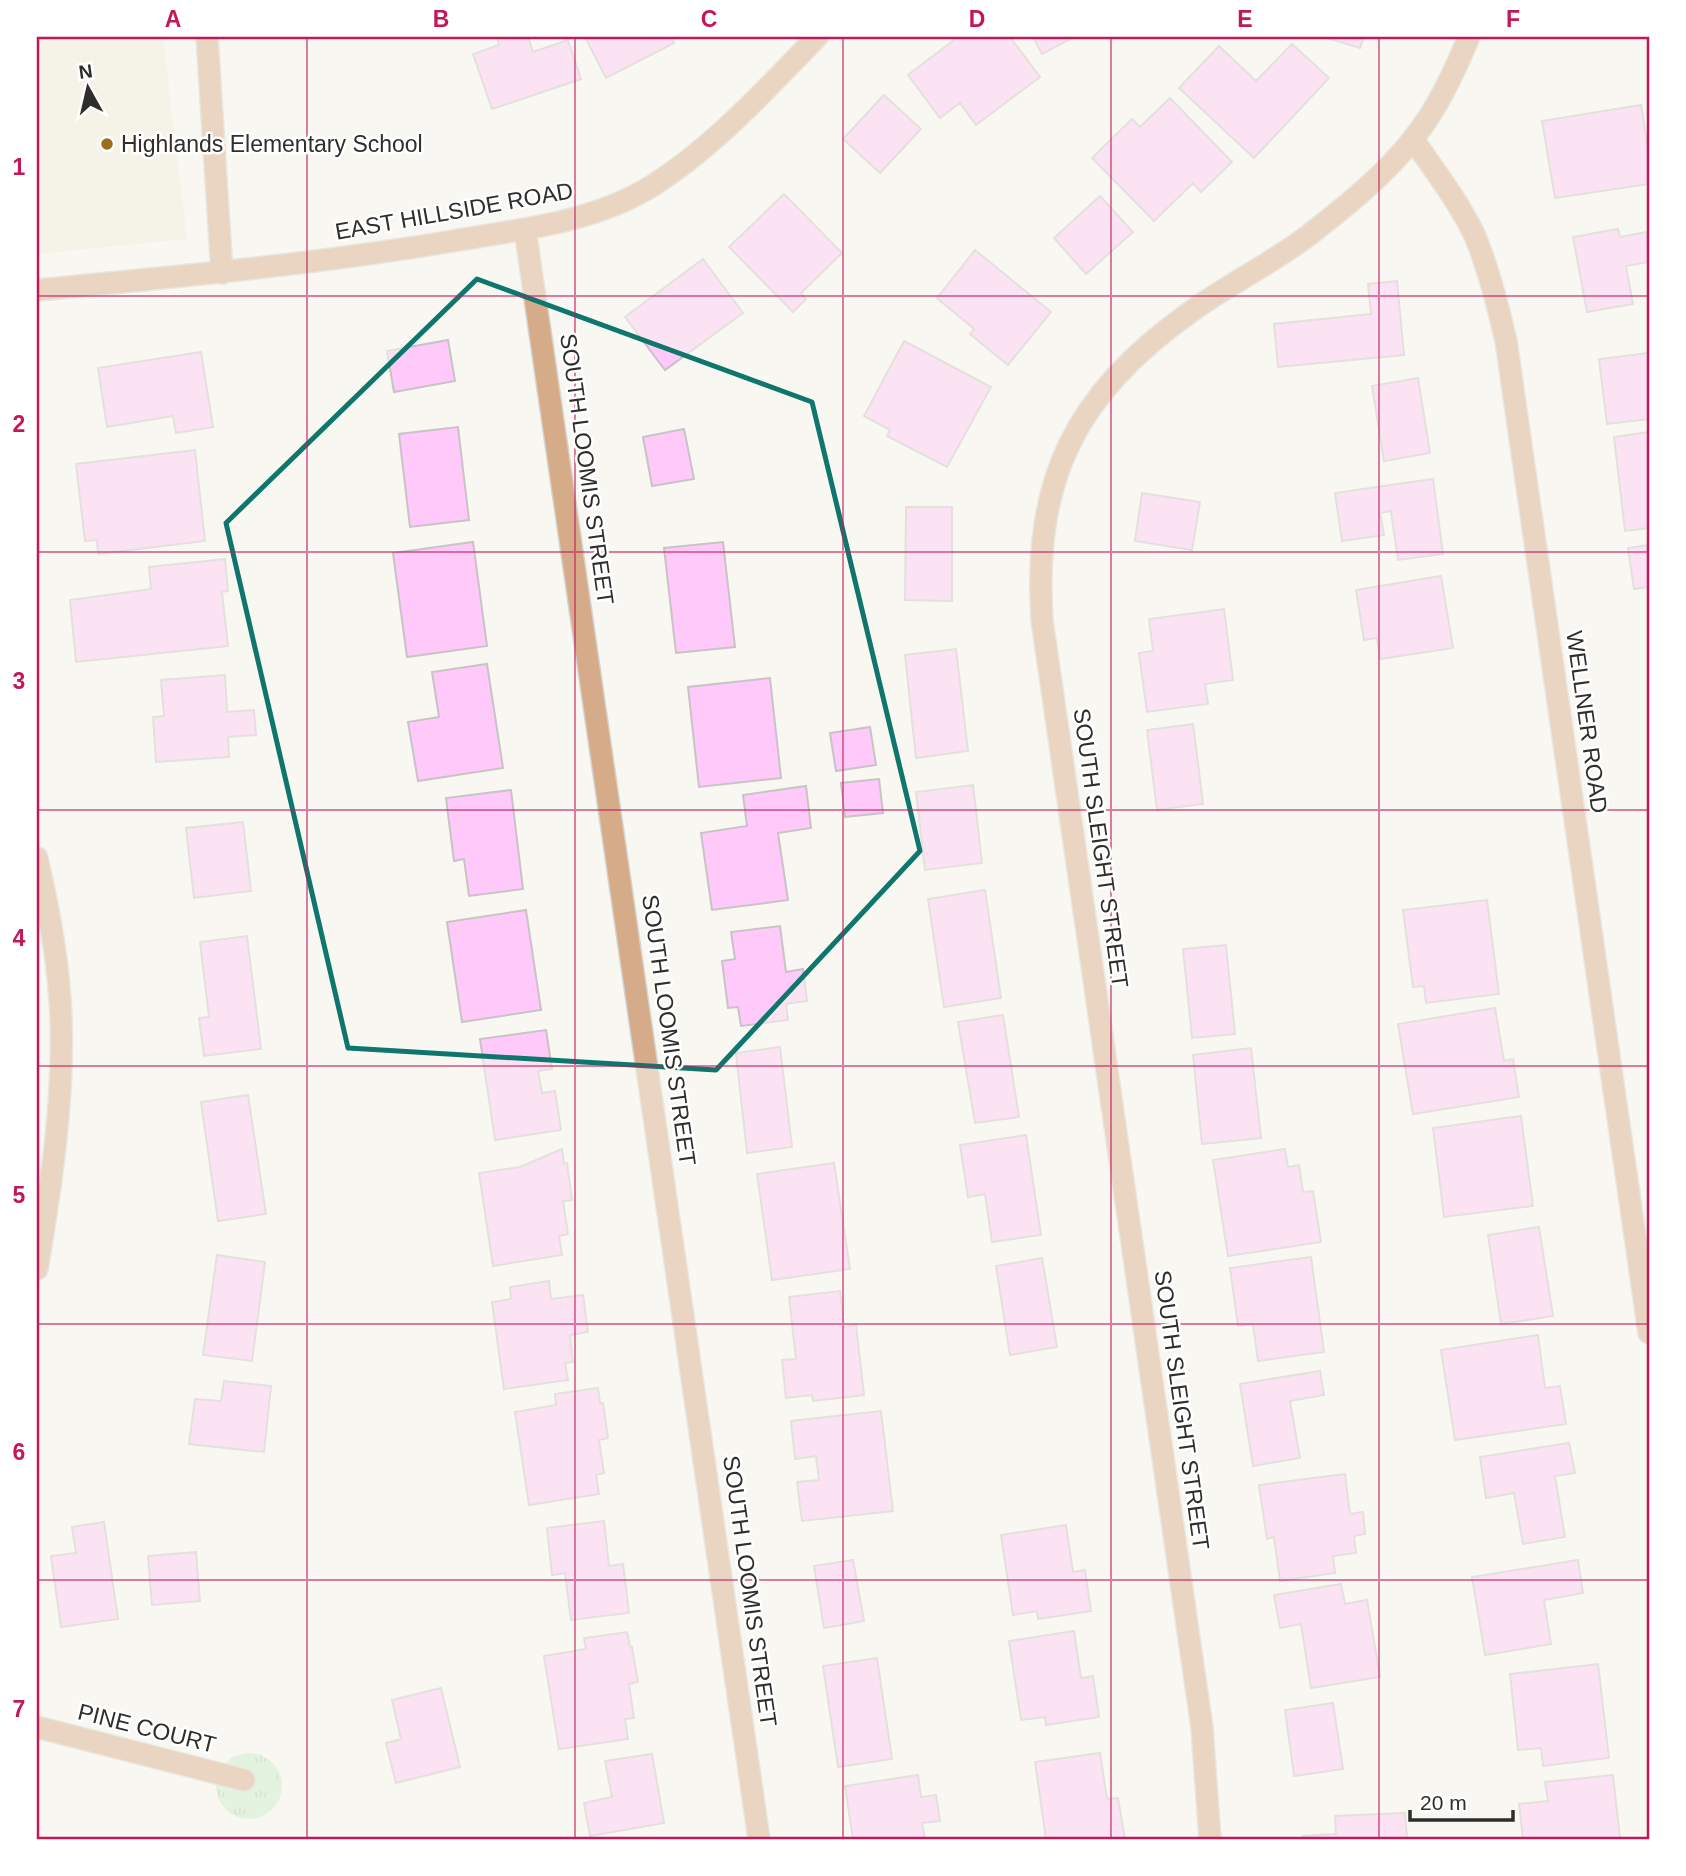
<svg xmlns="http://www.w3.org/2000/svg" width="1686" height="1876" viewBox="0 0 1686 1876" font-family="Helvetica,sans-serif">
<style>
.built{fill:#f0ecde}
.grass{fill:url(#grass-tufts)}
.building{fill:#ffc9f9;stroke:#c9c3c8;stroke-width:2}
.lines{fill:none;stroke-linecap:round;stroke-linejoin:round}
.minor-casing{stroke:#d4d3cd;stroke-width:24}
.minor{stroke:#d5ab8a;stroke-width:21}
.marked{fill:none;stroke:#0f766e;stroke-width:5;stroke-linejoin:round}
.grid{fill:none;stroke:#c2185b;stroke-width:2;stroke-opacity:0.55}
.poi-dot{fill:#9b6e1e;stroke:#fff;stroke-width:2.5}
.labels{text-anchor:middle;dominant-baseline:central;stroke-width:5;stroke-linejoin:round;paint-order:stroke}
.poi-label{font-size:23px;fill:#2e2e2b;stroke:#fff;text-anchor:start}
.street-label{font-size:23px;fill:#2e2e2b;stroke:#fff}
.neatline{fill:none;stroke:#c2185b;stroke-width:2.5}
.grid-label{font-size:23px;text-anchor:middle;font-weight:bold;fill:#c2185b}
</style>
<defs>
<pattern id="grass-tufts" width="24" height="20" patternUnits="userSpaceOnUse" patternTransform="scale(1.75)"><rect width="24" height="20" fill="#cbedcb"/><path d="M3 7l-1-3M5 7V3M7 7l1-3M15 17l-1-3M17 17v-4M19 17l1-3" fill="none" stroke="#afccae"/></pattern>
</defs>
<rect width="100%" height="100%" fill="#f9f7f1"/>
<path class="built" d="M37 37H163L187 239 37 254Z"/>
<path class="grass" d="M216 1786a33 33 0 1 1 66 0a33 33 0 1 1-66 0Z"/>
<path class="building" d="M497 37H528L533 52 568 40 581 79 492 109 473 54 499 45Z
M585 37H671L674 43 606 78Z
M958 37H1010L1040 77 976 125 960 103 940 118 908 75Z
M1033 37H1074L1042 54Z
M1324 37H1364L1360 48Z
M1292 44 1329 78 1254 158 1179 88 1219 46 1256 81Z
M884 95 921 129 880 173 843 139Z
M1170 98 1232 162 1201 192 1193 183 1154 221 1092 158 1132 119 1140 127Z
M1641 105 1649 156V184L1555 198 1542 121Z
M784 194 842 253 801 293 806 299 793 312 729 247Z
M1100 196 1133 232 1086 274 1054 238Z
M1618 229 1620 237 1647 232 1649 262 1626 266 1633 304 1587 312 1573 237Z
M975 250 1051 312 1008 365 970 334 974 329 937 298Z
M703 259 743 313 665 370 625 317Z
M1397 281 1404 355 1278 367 1274 324 1371 314 1368 284Z
M448 340 455 381 394 392 387 351Z
M904 341 991 387 947 467 887 436 890 430 864 416Z
M201 352 213 427 176 433 173 416 107 427 98 368Z
M1649 353V419L1607 424 1599 359Z
M1418 378 1430 453 1384 461 1372 386Z
M458 427 469 520 410 527 399 434Z
M684 429 694 479 652 486 643 437Z
M1649 432V528L1625 531 1614 437Z
M195 450 205 541 98 554 97 540 85 541 76 464Z
M1433 479 1443 554 1398 560 1391 511 1380 513 1384 535 1342 541 1335 493Z
M1142 493 1200 502 1192 550 1135 541Z
M906 507H952V601L905 600Z
M473 542 487 646 407 657 393 553Z
M723 542 735 647 676 653 664 548Z
M1649 545V598L1648 587 1634 589 1628 548Z
M225 559 228 591 222 592 228 646 76 662 70 600 151 589 149 567Z
M1441 576 1453 648 1380 659 1377 638 1364 640 1356 590Z
M1224 609 1233 680 1205 684 1208 704 1147 712 1139 653 1153 651 1149 619Z
M956 649 968 751 916 758 905 655Z
M487 664 503 768 418 781 408 722 439 717 432 672Z
M225 675 227 712 254 710 256 735 228 737 229 757 156 762 153 717 164 716 161 680Z
M770 678 781 778 699 787 688 687Z
M1193 724 1203 804 1157 810 1147 730Z
M870 727 876 765 836 771 830 733Z
M879 779 883 813 845 817 841 783Z
M973 785 982 863 925 870 916 792Z
M806 786 811 828 778 833 788 900 712 910 701 833 747 826 743 795Z
M511 790 523 889 469 896 464 859 454 861 446 798Z
M243 822 251 891 194 898 186 828Z
M985 890 1001 998 944 1007 928 899Z
M1487 900 1499 994 1426 1003 1424 986 1413 987 1403 910Z
M526 910 541 1010 462 1022 447 922Z
M780 926 786 972 803 969 807 1001 786 1004 788 1020 741 1026 738 1007 728 1008 722 961 735 959 731 932Z
M247 936 261 1049 204 1056 199 1018 209 1017 200 942Z
M1226 945 1235 1034 1192 1038 1183 949Z
M1495 1008 1504 1061 1513 1059 1519 1097 1413 1114 1398 1024Z
M1003 1015 1019 1117 975 1123 958 1022Z
M546 1030 552 1069 538 1071 542 1093 555 1091 561 1130 495 1140 480 1039Z
M780 1047 792 1147 747 1153 736 1053Z
M1251 1048 1261 1138 1202 1144 1193 1055Z
M248 1095 266 1214 218 1221 201 1102Z
M1521 1116 1533 1206 1444 1217 1433 1128Z
M1026 1135 1041 1235 992 1242 985 1194 968 1197 960 1145Z
M562 1149 564 1164 567 1163 572 1200 563 1201 568 1234 559 1236 562 1255 493 1266 479 1173 520 1167Z
M1285 1149 1288 1167 1299 1165 1303 1192 1313 1191 1321 1242 1228 1256 1213 1160Z
M834 1163 850 1269 772 1280 757 1174Z
M1539 1227 1553 1316 1501 1324 1488 1235Z
M217 1255 265 1262 252 1361 203 1355Z
M1311 1257 1324 1352 1258 1361 1253 1324 1238 1326 1230 1268Z
M1042 1258 1057 1347 1010 1355 996 1266Z
M549 1281 551 1299 583 1295 588 1332 570 1335 573 1362 565 1363 568 1380 504 1389 492 1302 511 1299 510 1287Z
M840 1291 844 1327 856 1325 864 1395 813 1401 812 1395 786 1398 782 1360 796 1359 789 1297Z
M1538 1335 1545 1388 1560 1386 1566 1424 1455 1440 1441 1350Z
M1320 1371 1324 1395 1290 1401 1300 1458 1253 1466 1240 1384Z
M224 1381 271 1386 264 1452 189 1444 195 1399 221 1401Z
M598 1388 600 1403H603L608 1438 599 1440 604 1473 596 1475 599 1494 529 1505 515 1412 556 1405 555 1394Z
M881 1411 893 1511 802 1521 797 1482 819 1480 816 1456 795 1459 791 1421Z
M1569 1443 1575 1473 1555 1476 1565 1537 1523 1544 1514 1493 1486 1498 1480 1457Z
M1345 1474 1350 1514 1363 1512 1365 1534 1354 1536 1356 1553 1333 1556 1335 1573 1280 1581 1274 1537 1267 1539 1259 1485Z
M604 1521 609 1566 623 1564 629 1613 571 1620 565 1573 552 1575 547 1528Z
M104 1522 118 1619 61 1627 51 1556 76 1553 72 1527Z
M1066 1525 1073 1572 1085 1570 1091 1611 1038 1619 1037 1611 1013 1615 1001 1535Z
M196 1552 200 1601 152 1605 148 1556Z
M853 1560 864 1621 824 1628 814 1566Z
M1578 1560 1583 1593 1544 1600 1551 1644 1485 1655 1472 1577Z
M1341 1584 1345 1604 1367 1600 1380 1677 1311 1688 1301 1624 1280 1628 1274 1595Z
M1074 1631 1081 1678 1093 1676 1099 1717 1046 1725 1045 1717 1021 1720 1009 1641Z
M627 1632 630 1647H632L638 1682 629 1684 634 1718 625 1719 628 1739 559 1749 544 1656 586 1649 584 1638Z
M877 1658 892 1759 838 1767 823 1666Z
M1598 1664 1609 1758 1543 1766 1541 1748 1518 1750 1510 1674Z
M441 1688 460 1767 396 1783 386 1743 401 1739 392 1700Z
M1333 1703 1343 1769 1294 1776 1285 1710Z
M1100 1753 1107 1799 1118 1798 1125 1839H1046L1035 1762Z
M652 1754 664 1823 590 1836 584 1803 612 1797 605 1761Z
M918 1775 921 1797 936 1795 940 1821 922 1823 925 1839H853L845 1786Z
M1613 1775 1620 1839H1523L1519 1804 1548 1801 1545 1782Z
M1405 1813 1407 1839H1303V1836L1336 1834 1335 1816Z"/>
<g class="lines">
<g class="minor-casing">
<path id="minor" d="M207 37 222 273
M1413 139C1434 170 1459 202 1475 236 1489 270 1498 306 1506 341L1649 1333
M525 229 759 1839
M37 290C176 277 315 264 453 241 521 229 592 223 652 186 715 146 765 90 817 37
M37 858C49 911 59 963 61 1018 64 1101 51 1187 37 1269
M37 1727 244 1780
M1210 1839 1202 1728 1042 620C1033 479 1075 395 1189 313 1227 285 1271 264 1309 235 1345 207 1385 175 1413 139 1438 108 1454 72 1469 37"/>
</g>
<use href="#minor" class="minor"/>
</g>
<path d="M0 0H1686V1876H0ZM477 279 812 402 920 851 716 1070 348 1048 226 523Z" fill="#f9f7f1" fill-opacity=".55" fill-rule="evenodd"/>
<path class="marked" d="M477 279 812 402 920 851 716 1070 348 1048 226 523Z"/>
<path class="grid" d="M307 37V1839M575 37V1839M843 37V1839M1111 37V1839M1379 37V1839M37 296H1649M37 552H1649M37 810H1649M37 1066H1649M37 1324H1649M37 1580H1649"/>
<circle class="poi-dot" cx="107" cy="144" r="7"/>
<g class="labels">
<g class="poi-label">
<text x="121" y="144">Highlands Elementary School</text>
</g>
<g class="street-label">
<text transform="translate(454 211) rotate(-10)">EAST HILLSIDE ROAD</text>
<text transform="translate(587 469) rotate(82)">SOUTH LOOMIS STREET</text>
<text transform="translate(1587 722) rotate(82)">WELLNER ROAD</text>
<text transform="translate(1101 848) rotate(82)">SOUTH SLEIGHT STREET</text>
<text transform="translate(669 1030) rotate(82)">SOUTH LOOMIS STREET</text>
<text transform="translate(1182 1410) rotate(82)">SOUTH SLEIGHT STREET</text>
<text transform="translate(750 1591) rotate(82)">SOUTH LOOMIS STREET</text>
<text transform="translate(147 1728) rotate(14)">PINE COURT</text>
</g>
</g>
<rect width="1686" height="1876" fill="none" stroke="#ffffff" stroke-width="77"/>
<g transform="translate(88 88) rotate(352)" stroke="#ffffff" stroke-width="5" paint-order="stroke">
<path d="M0-5L12 26L0 18L-12 26Z" fill="#2e2e2b"/>
<text y="-10" font-size="19" font-weight="bold" text-anchor="middle" fill="#2e2e2b">N</text>
</g>
<path d="M1410 1810v10h103v-10" fill="none" stroke="#2e2e2b" stroke-width="3.5"/>
<text x="1420" y="1810" font-size="21" fill="#2e2e2b" stroke="#ffffff" stroke-width="5" paint-order="stroke">20 m</text>
<rect x="38" y="38" width="1610" height="1800" class="neatline"/>
<g class="grid-label">
<text x="173" y="27">A</text>
<text x="441" y="27">B</text>
<text x="709" y="27">C</text>
<text x="977" y="27">D</text>
<text x="1245" y="27">E</text>
<text x="1513" y="27">F</text>
<text x="19" y="175">1</text>
<text x="19" y="432">2</text>
<text x="19" y="689">3</text>
<text x="19" y="946">4</text>
<text x="19" y="1203">5</text>
<text x="19" y="1460">6</text>
<text x="19" y="1717">7</text>
</g>
</svg>
